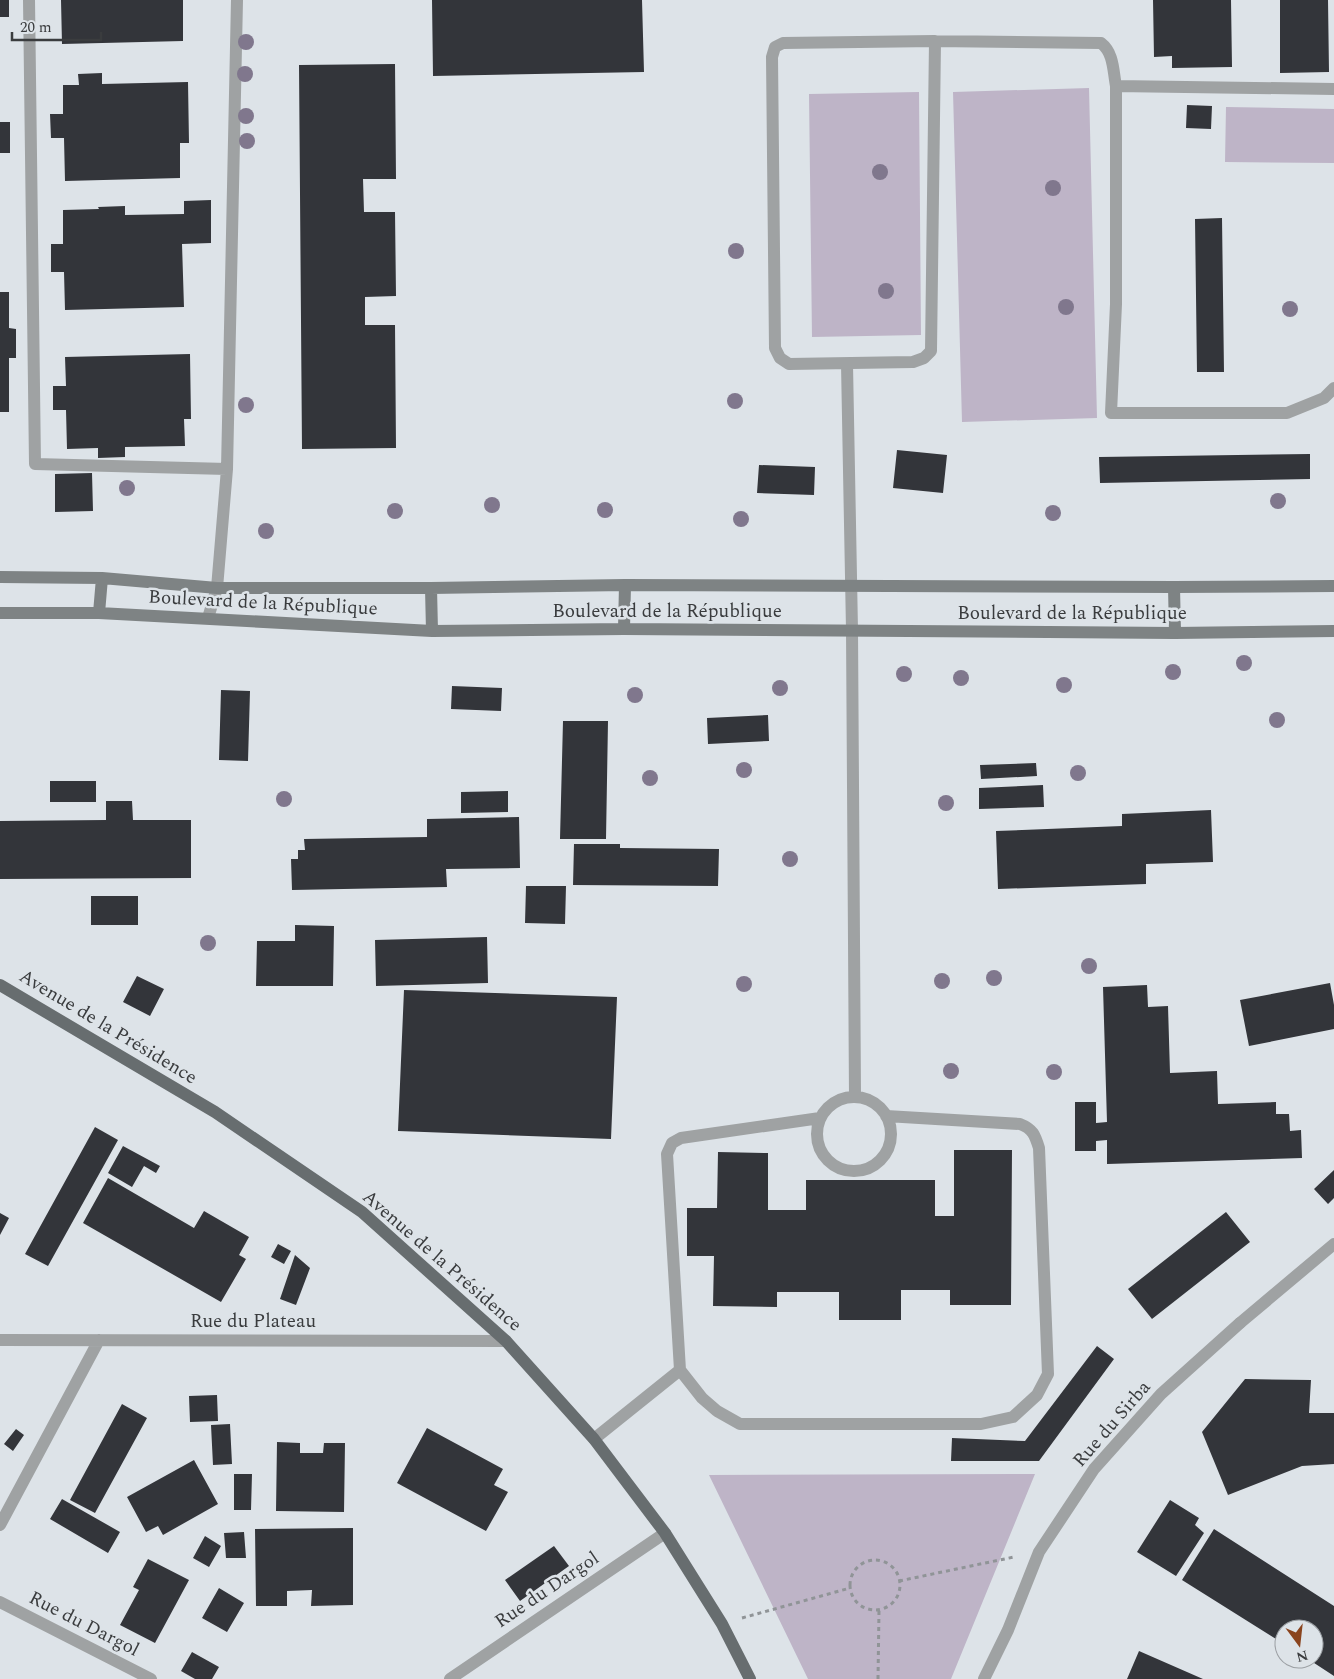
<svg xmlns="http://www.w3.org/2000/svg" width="1334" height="1679" viewBox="0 0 1334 1679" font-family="Spectral,serif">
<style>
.green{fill:#beb4c7}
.building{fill:#33353a}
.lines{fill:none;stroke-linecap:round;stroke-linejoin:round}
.path{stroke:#909497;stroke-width:3;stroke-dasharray:4 4;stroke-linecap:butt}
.service{stroke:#9fa2a3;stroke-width:12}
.minor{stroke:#9fa2a3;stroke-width:12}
.secondary{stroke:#7e8384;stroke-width:12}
.primary{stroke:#676d6f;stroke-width:12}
.tree{fill:#80778d}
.labels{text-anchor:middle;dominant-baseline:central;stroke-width:5;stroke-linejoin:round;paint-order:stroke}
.street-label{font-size:19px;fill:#3a3c3e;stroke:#dde3e8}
</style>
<rect width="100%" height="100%" fill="#dde3e8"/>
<path class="green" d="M1089 88 1097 418 962 422 953 92Z
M919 92 921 335 812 337 809 94Z
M1226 107 1334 109V163L1225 162Z
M1035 1474 951 1679H808L709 1475Z"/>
<path class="building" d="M0 0H9V17H0Z
M61 0H183V41L62 44Z
M432 0H642L644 72 433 76Z
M1153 0H1231L1232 67 1172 68V56L1154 57Z
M1280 0H1328L1329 72 1280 73Z
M395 64 396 179H363L364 212H395L396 296 365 297V325H395L396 448 302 449 299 65Z
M102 73V84L188 82 189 143H180V178L65 181 64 138H51L50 114H63V85H79L78 74Z
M1187 105 1212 106 1211 129 1186 128Z
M0 122H10V153H0Z
M211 200V243L182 244 184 307 65 310 64 272H51V244H63V210L99 209 98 207 125 206V215L184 214V201Z
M1222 218 1224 372H1197L1195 219Z
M0 292H9V328L16 329V358H9V412H0Z
M190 354 191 419H184L185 446 125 447V457L98 458V448L67 449 66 410H53V386H66L65 357Z
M897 450 947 455 943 493 893 488Z
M1310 454V479L1100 483 1099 457Z
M759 465 815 467 814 495 757 493Z
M92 473 93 511 55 512V474Z
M452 686 502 688 501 711 451 709Z
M221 690 250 691 248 761 219 760Z
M768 715 769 741 708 744 707 718Z
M563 721H608L606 839H560Z
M1036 763 1037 776 981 779 980 765Z
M50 781H96V802H50Z
M1043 785 1044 807 979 809V788Z
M508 791V812L461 813V792Z
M106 801H132L133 820H191V878L0 879V821L106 820Z
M1211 810 1213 862 1146 864V884L998 889 996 831 1122 826V814Z
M519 817 520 868 446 869 447 887 292 890 291 859H298V850H305L304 839 427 837V819Z
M574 844H620V848L719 849 718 886 573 885Z
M526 886H566L565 924 525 923Z
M91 896H138V925H91Z
M295 925 334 926 333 986H256L257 941H295Z
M487 937 488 983 376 986 375 940Z
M137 976 164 989 150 1016 123 1002Z
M1330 983 1334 1005V1029L1249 1046 1240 1000Z
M1147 985 1148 1007 1168 1006 1170 1073 1217 1071 1218 1104 1276 1102V1114H1289L1290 1131 1301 1130 1302 1158 1107 1164V1140L1096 1141V1151H1075V1102H1096V1123L1107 1122 1103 987Z
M404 990 617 997 611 1139 398 1131Z
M95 1127 118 1140 48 1266 25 1254Z
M123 1146 160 1166 156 1173 144 1166 132 1187 108 1173Z
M954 1150H1012L1011 1305H950V1290H901V1320H839V1292H777V1307L713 1306 714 1256H687V1208H717L718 1152 768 1153V1210H806V1180H935V1216H954Z
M1334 1170V1198L1328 1204 1314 1189Z
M108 1178 194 1228 204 1211 249 1237 239 1255 246 1259 221 1302 83 1223Z
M1226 1212 1250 1242 1152 1319 1128 1289Z
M0 1213 9 1218 0 1235Z
M278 1244 291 1251 284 1264 271 1257Z
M295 1255 310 1268 296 1305 280 1299Z
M1097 1346 1114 1359 1039 1461H951L952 1438 1025 1441Z
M1245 1379 1311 1380 1309 1413H1334V1464L1302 1466 1228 1495 1202 1432Z
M217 1395 218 1421 190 1422 189 1396Z
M122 1404 147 1418 95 1513 70 1500Z
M230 1424 232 1464 213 1465 211 1425Z
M427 1428 503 1469 494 1485 508 1492 486 1531 397 1483Z
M16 1429 24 1435 13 1451 4 1444Z
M277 1442 300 1443V1453H323L324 1443H345L344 1512 276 1511Z
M194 1460 218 1504 163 1535 158 1526 146 1532 127 1497Z
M234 1474H252L251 1510H234Z
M62 1499 120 1532 108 1553 50 1519Z
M1170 1500 1199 1518 1195 1525 1204 1533 1176 1576 1137 1552Z
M353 1528V1605L311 1606 312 1590 287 1591V1606H256L255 1529Z
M1214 1529 1334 1606V1676L1308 1659H1314V1629H1284V1644L1182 1580Z
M244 1532 246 1558H226L224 1533Z
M205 1536 221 1546 209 1567 193 1558Z
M554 1546 569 1566 520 1601 505 1580Z
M148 1559 189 1580 155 1643 120 1625 139 1590 133 1587Z
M219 1588 244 1603 227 1632 202 1618Z
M1139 1651 1203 1679H1127Z
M192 1652 219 1667 212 1679H195L181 1671Z"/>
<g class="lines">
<path class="path" d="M850 1585a25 25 0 1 1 50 0a25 25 0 1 1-50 0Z
M899 1581 1014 1557
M742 1618 850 1588
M878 1679 879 1610"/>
<path class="service" d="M29 0 35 464 227 469
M935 41 931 351 924 358 913 362 789 364 780 358 775 348 772 57 775 47 783 43 935 41 1101 43C1114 53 1113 71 1116 86V304L1111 413H1287L1324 398 1334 388
M1116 86 1334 89
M847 364 852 630 855 1097
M208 618 217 588 227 469 237 0
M817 1134a37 37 0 1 1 74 0a37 37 0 1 1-74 0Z
M820 1118 681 1138 672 1143 667 1154 680 1370 702 1398 717 1411 740 1424H981L1013 1417 1037 1395 1048 1374 1039 1148C1035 1135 1033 1129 1020 1124L886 1116
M594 1439 680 1370
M984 1679 1008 1630 1039 1552 1094 1469 1161 1394 1240 1323"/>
<path class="minor" d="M1240 1323 1334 1244
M0 1340 506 1341
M0 1525 99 1340
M0 1602 151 1679
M450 1679 665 1533"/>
<path class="secondary" d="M0 577 102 578 217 588H431L625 585 1174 587 1334 586
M1174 587 1175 633
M431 588 432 631
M0 613H99L432 631 624 629 1175 633 1334 631
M99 613 102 578
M624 629 625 585"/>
<path class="primary" d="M0 985 215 1112 362 1212 506 1341 594 1439 665 1533 722 1624 750 1679"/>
</g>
<g class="tree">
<circle cx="246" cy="42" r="8"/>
<circle cx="245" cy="74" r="8"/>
<circle cx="246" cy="116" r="8"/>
<circle cx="247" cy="141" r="8"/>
<circle cx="880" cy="172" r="8"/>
<circle cx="1053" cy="188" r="8"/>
<circle cx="736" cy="251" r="8"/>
<circle cx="886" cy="291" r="8"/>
<circle cx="1066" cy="307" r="8"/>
<circle cx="1290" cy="309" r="8"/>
<circle cx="735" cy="401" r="8"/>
<circle cx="246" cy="405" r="8"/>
<circle cx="127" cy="488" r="8"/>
<circle cx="1278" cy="501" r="8"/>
<circle cx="492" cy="505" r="8"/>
<circle cx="605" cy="510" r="8"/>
<circle cx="395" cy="511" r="8"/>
<circle cx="1053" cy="513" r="8"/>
<circle cx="741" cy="519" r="8"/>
<circle cx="266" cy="531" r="8"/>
<circle cx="1244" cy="663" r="8"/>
<circle cx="1173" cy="672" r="8"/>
<circle cx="904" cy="674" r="8"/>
<circle cx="961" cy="678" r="8"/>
<circle cx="1064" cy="685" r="8"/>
<circle cx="780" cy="688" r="8"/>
<circle cx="635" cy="695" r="8"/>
<circle cx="1277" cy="720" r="8"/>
<circle cx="744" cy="770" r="8"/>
<circle cx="1078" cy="773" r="8"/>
<circle cx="650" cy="778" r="8"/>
<circle cx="284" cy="799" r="8"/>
<circle cx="946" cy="803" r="8"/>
<circle cx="790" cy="859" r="8"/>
<circle cx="208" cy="943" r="8"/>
<circle cx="1089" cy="966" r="8"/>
<circle cx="994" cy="978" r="8"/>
<circle cx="942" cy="981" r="8"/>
<circle cx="744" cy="984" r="8"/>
<circle cx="951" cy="1071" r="8"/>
<circle cx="1054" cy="1072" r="8"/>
</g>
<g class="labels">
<g class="street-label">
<text transform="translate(263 603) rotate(3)">Boulevard de la République</text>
<text x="667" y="611">Boulevard de la République</text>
<text x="1072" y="613">Boulevard de la République</text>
<text transform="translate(108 1027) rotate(31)">Avenue de la Présidence</text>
<text transform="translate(442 1261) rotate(41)">Avenue de la Présidence</text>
<text x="253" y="1321">Rue du Plateau</text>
<text transform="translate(1112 1424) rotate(-49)">Rue du Sirba</text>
<text transform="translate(547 1590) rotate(-34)">Rue du Dargol</text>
<text transform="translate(84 1624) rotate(27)">Rue du Dargol</text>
</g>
</g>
<g transform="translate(1299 1644) rotate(165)"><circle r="24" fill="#dde3e8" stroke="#9ca0a4"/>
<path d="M0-4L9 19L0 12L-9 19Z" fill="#8a441e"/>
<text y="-8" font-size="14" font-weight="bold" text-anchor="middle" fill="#3a3c3e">N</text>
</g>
<path d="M12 32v8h89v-8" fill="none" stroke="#3a3c3e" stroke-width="2.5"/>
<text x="20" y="32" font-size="15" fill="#3a3c3e" stroke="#dde3e8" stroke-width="4" paint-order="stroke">20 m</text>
</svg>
